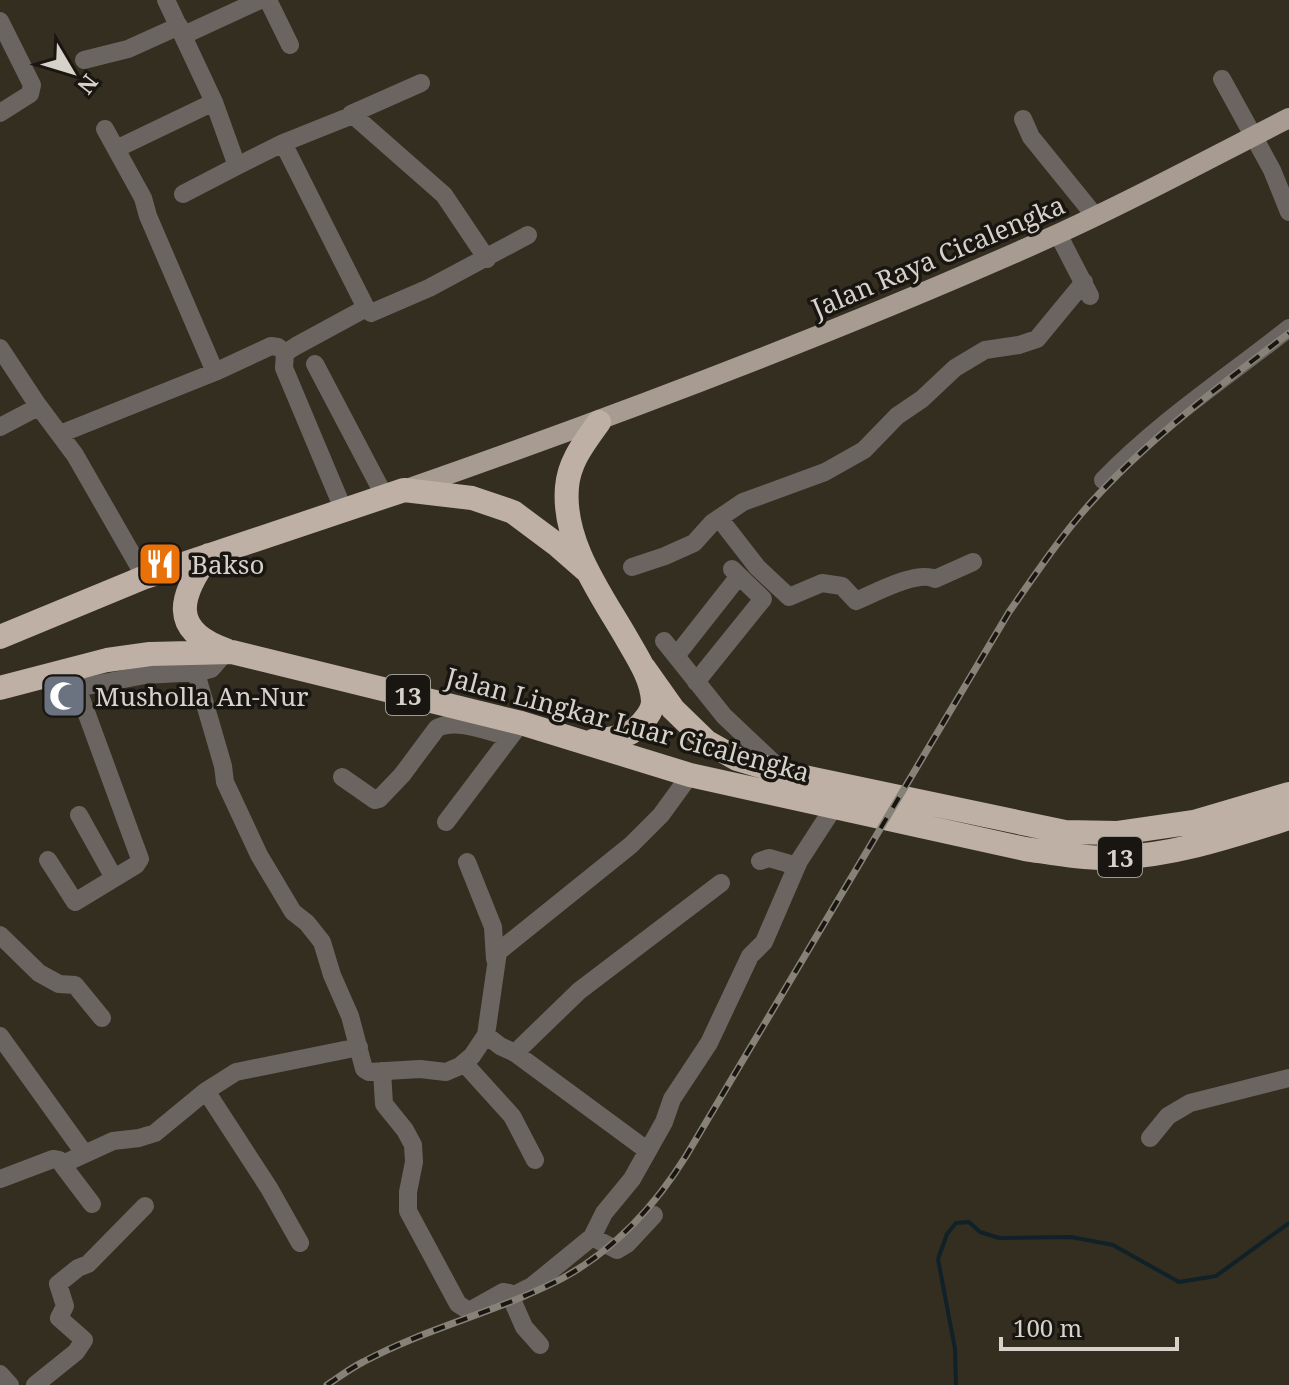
<svg xmlns="http://www.w3.org/2000/svg" width="1289" height="1385" viewBox="0 0 1289 1385" font-family="'Noto Serif',serif">
<style>
.lines{fill:none;stroke-linecap:round;stroke-linejoin:round}
.stream{stroke:#112128;stroke-width:4}
.minor{stroke:#6b6561;stroke-width:18}
.major{stroke:#a79b92;stroke-width:20}
.highway{stroke:#bfb0a5;stroke-width:24}
.rail-casing{stroke:#878278;stroke-width:7}
.rail{stroke:#191611;stroke-width:4;stroke-dasharray:12;stroke-linecap:butt}
.labels{text-anchor:middle;dominant-baseline:central;stroke-width:7;stroke-linejoin:round;paint-order:stroke}
.shield{fill:#191611;stroke:#9d9a92;stroke-width:2}
.shield-label{font-size:24px;font-weight:bold;fill:#d6d2ca}
.street-label{font-size:26px;fill:#d6d2ca;stroke:#191611}
.poi-label{font-size:26px;fill:#d6d2ca;stroke:#191611;text-anchor:start}
</style>
<rect width="100%" height="100%" fill="#342e21"/>
<g class="lines">
<path class="stream" d="M956 1385 955 1349 938 1259 947 1234 956 1223 969 1222 980 1232 999 1238 1071 1237 1113 1245 1179 1282 1216 1276 1289 1223"/>
<path class="minor" d="M166 0 214 102 237 166 283 143 366 308 296 346 285 353 284 368 344 511
M268 0 290 45
M0 21 32 85 30 94 0 113
M184 35 260 0
M84 60 128 49 179 26
M1222 79 1272 170 1289 212
M351 114 421 83
M1023 119 1031 137 1095 216
M105 129 143 198 148 216 215 372
M283 143 353 115 444 195 487 259
M116 149 214 102
M183 194 237 166
M1058 234 1090 296
M366 308 371 313 429 288 528 235
M0 348 37 404 75 455 145 577
M315 364 385 497
M0 427 38 407
M60 434 215 372 271 346 278 347 285 353
M1103 480C1159 422 1226 378 1289 328
M719 518 757 567 789 597 822 583 842 586 856 601C875 593 917 570 935 579L973 562
M632 567 665 556 694 543 712 523 743 502 825 472 864 450 897 416 922 399 955 368 985 350 1019 345 1037 339 1084 282
M664 641 724 716 780 769
M676 656 739 576
M196 673 223 766 225 782 259 855 293 912 307 923 322 942 332 975 350 1016 364 1069 369 1072 420 1069 446 1072 460 1066 472 1056 486 1035 498 952 631 845 661 815 690 775
M696 682 763 599 732 569
M342 777 375 800 379 799 402 775 437 728C457 718 489 732 510 737
M79 815 114 878
M446 822 517 728
M48 860 75 902 136 865 140 859 78 690 82 687 145 675 199 672 211 669 225 653
M760 861 769 858 797 866
M467 862 493 927 495 959
M0 935 39 973 59 984 75 985 102 1018
M486 1035 500 1046 515 1053 579 991 721 883
M0 1036 84 1153
M515 1053 648 1151
M464 1063 512 1116 535 1160
M382 1071 384 1104 405 1130 413 1145 414 1162 408 1192V1211L458 1304 469 1311 503 1292 509 1293 524 1327 540 1345
M206 1091 269 1188 300 1243
M1150 1138 1168 1116 1190 1103 1289 1078
M0 1179 53 1159 59 1160 64 1167
M92 1204 64 1167 65 1163 113 1141 139 1138 155 1133 206 1091 236 1072 359 1047
M592 1237 617 1250 627 1244 654 1215
M512 1296 532 1286 592 1237 604 1213 632 1179 664 1122 672 1099 709 1043 750 956 764 942 799 861 834 807
M0 1374 10 1385
M35 1385 76 1352 84 1340 59 1318 65 1306 58 1284 78 1268 88 1264 145 1206"/>
<path class="major" d="M404 490C627 412 847 329 1062 232 1139 197 1214 156 1289 118"/>
<path class="highway" d="M209 555C180 595 168 630 226 650
M0 637 145 577 404 490 472 498 513 512 556 544 588 572
M644 668 673 709 707 742 737 759 785 773 1065 832 1118 833 1194 822 1289 794
M0 688 107 660 150 654 232 652 521 723 690 775 1025 849C1053 853 1084 859 1112 858 1173 856 1232 836 1289 818
M593 741C616 738 632 738 646 718 650 713 653 707 653 701 652 679 638 658 627 639 601 594 562 542 567 487 569 461 585 442 599 422"/>
<g class="rail-casing">
<path id="rail" d="M327 1385C339 1377 351 1368 363 1362 426 1328 497 1312 561 1279 613 1251 655 1206 686 1156L1009 612C1037 572 1064 531 1098 495 1155 434 1222 384 1289 333"/>
</g>
<use href="#rail" class="rail"/>
</g>
<defs>
<g id="restaurant-square" transform="scale(2.3)"><rect x="-9" y="-9" width="18" height="18" rx="4" fill="#e8710a" stroke="#191611"/><path d="M-5-6h1v4h1v-4h1v4h1v-4h1v5L-1.5 .5V6h-2V.5L-5-1ZM5-6V6H3V1.5H1.5Q1.5-4 5-6Z" fill="#fff"/></g>
<g id="mosque-square" transform="scale(2.3)"><rect x="-9" y="-9" width="18" height="18" rx="4" fill="#6b7280" stroke="#191611"/><path d="M3.5-4.9A6 6 0 1 0 3.5 4.9A5 5 0 1 1 3.5-4.9Z" fill="#fff"/></g>
</defs>
<g fill-rule="evenodd">
<use href="#restaurant-square" x="160" y="564"/>
<use href="#mosque-square" x="64" y="696"/>
</g>
<g class="labels">
<g class="shield">
<rect x="386" y="675" width="44" height="40" rx="6"/>
<rect x="1098" y="837" width="44" height="40" rx="6"/>
</g>
<g class="shield-label">
<text x="408" y="695">13</text>
<text x="1120" y="857">13</text>
</g>
<g class="street-label">
<text transform="translate(938 256) rotate(-23)">Jalan Raya Cicalengka</text>
<text transform="translate(628 724) rotate(15)">Jalan Lingkar Luar Cicalengka</text>
</g>
<g class="poi-label">
<text x="191" y="564">Bakso</text>
<text x="95" y="696">Musholla An-Nur</text>
</g>
</g>
<g transform="translate(72 72) rotate(128)" stroke="#191611" stroke-width="6" paint-order="stroke">
<path d="M0-6L14 30L0 20L-14 30Z" fill="#d6d2ca"/>
<text y="-12" font-size="22" font-weight="bold" text-anchor="middle" fill="#d6d2ca">N</text>
</g>
<path d="M1001 1337v12h176v-12" fill="none" stroke="#d6d2ca" stroke-width="4"/>
<text x="1013" y="1337" font-size="24" fill="#d6d2ca" stroke="#191611" stroke-width="6" paint-order="stroke">100 m</text>
</svg>
